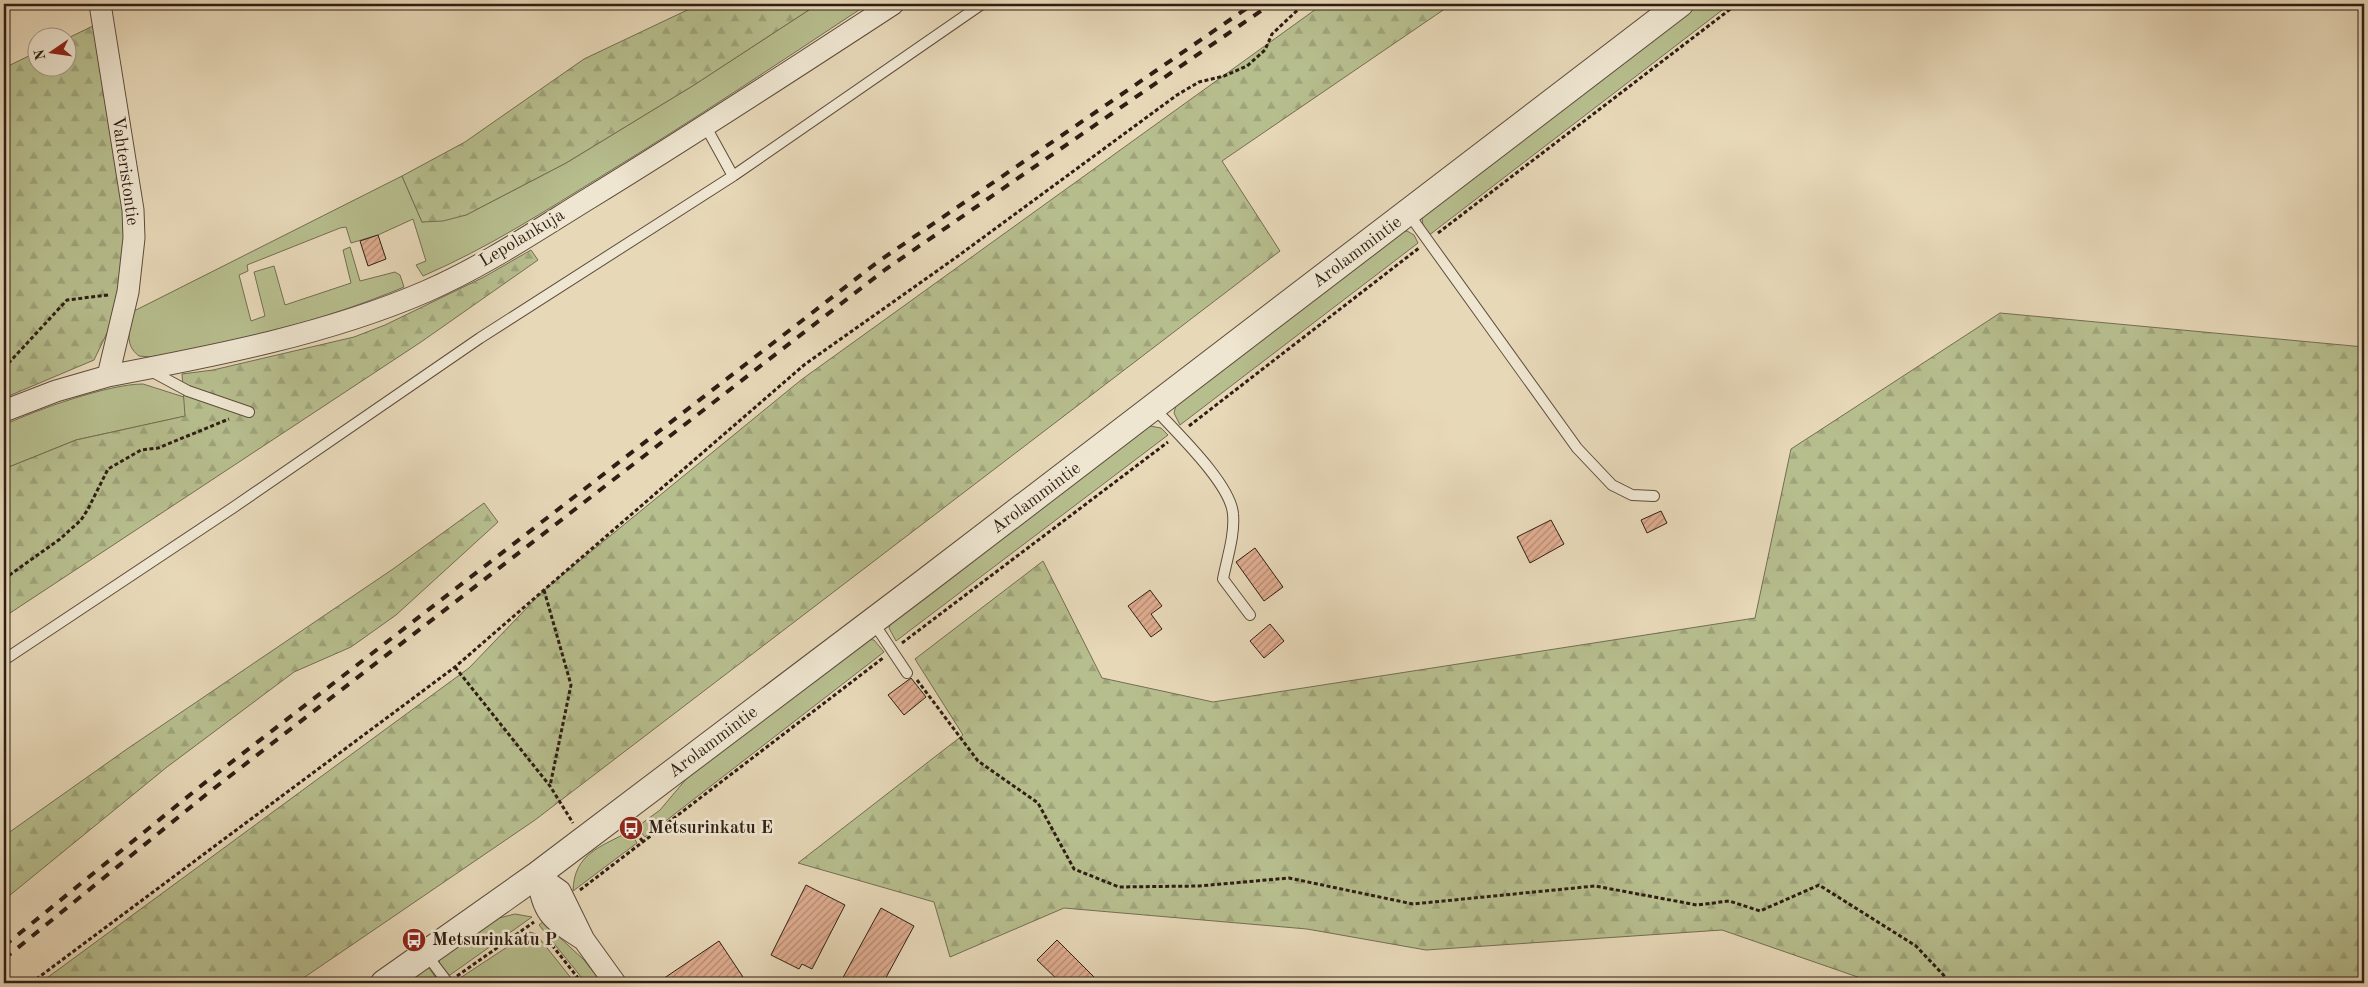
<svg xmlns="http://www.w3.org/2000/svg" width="2368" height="987" viewBox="0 0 2368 987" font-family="'Old Standard TT',serif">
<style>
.grass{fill:#b7be8e;stroke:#736e51}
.forest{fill:url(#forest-firs);stroke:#736e51}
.building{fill:url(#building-hatch);stroke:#2f1e14}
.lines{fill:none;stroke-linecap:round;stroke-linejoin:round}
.service-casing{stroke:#5d4c3d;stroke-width:12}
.minor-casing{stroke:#5d4c3d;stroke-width:23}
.tertiary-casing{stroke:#5d4c3d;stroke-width:28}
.path{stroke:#2f1e14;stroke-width:3;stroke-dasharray:4 2.5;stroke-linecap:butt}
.service{stroke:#efe6d1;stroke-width:10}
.minor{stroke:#efe6d1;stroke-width:21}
.tertiary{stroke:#efe6d1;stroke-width:26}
.rail{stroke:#2f1e14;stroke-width:4;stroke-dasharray:9 9;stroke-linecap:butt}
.labels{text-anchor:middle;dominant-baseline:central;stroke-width:5;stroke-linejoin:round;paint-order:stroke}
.street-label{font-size:18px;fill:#2f1e14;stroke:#efe6d1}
.poi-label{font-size:18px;font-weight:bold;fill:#2f1e14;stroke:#efe6d1;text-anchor:start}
</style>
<defs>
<pattern id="forest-firs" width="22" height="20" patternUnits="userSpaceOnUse" patternTransform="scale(1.25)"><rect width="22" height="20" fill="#b7be8e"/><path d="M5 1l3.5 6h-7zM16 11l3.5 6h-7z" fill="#9ea37a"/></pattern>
<pattern id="building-hatch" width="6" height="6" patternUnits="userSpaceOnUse" patternTransform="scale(1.25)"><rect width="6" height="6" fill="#dfac90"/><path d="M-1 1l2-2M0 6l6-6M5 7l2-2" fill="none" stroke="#b58b74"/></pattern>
</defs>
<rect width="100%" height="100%" fill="#e7d8b8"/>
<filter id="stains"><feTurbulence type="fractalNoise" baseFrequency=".004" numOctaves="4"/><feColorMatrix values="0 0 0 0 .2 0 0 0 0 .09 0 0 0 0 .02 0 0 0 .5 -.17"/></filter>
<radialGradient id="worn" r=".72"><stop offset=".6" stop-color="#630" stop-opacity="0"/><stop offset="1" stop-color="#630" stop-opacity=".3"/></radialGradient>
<path class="grass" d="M818 4H859L862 8C777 64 692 121 605 174 545 211 488 248 423 276L416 265 426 261 413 219 378 235 351 243 346 227 340 228 247 265 248 271 239 275 251 321 265 316 254 272 274 266 285 305 351 283 343 250 350 247 360 281 395 272 400 275 404 287C323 321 237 342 150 357L139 356C123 344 130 328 134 311L402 176 422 222 466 215 566 163 694 85Z
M1696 4H1730L1428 236 1423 226 1422 217 1428 210Z
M1407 231 1414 235 1418 243 1180 425 1174 413 1177 401 1398 232Z
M143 384 184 397 186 416 76 440 4 469V425C36 410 108 384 143 384Z
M1150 426 1161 428 1168 435 896 641 889 628 891 621Z
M866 639 874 640 884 652 645 837 637 827 660 810 687 778Z
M630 831 637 843 573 891C574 853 601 847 630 831Z
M515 914 532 917 450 975 446 974 439 965 440 957 499 918Z
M543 922 584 960 602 983H586L539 925Z
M530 932 536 934 575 983H456L457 980Z
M428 966 439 983H403Z"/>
<path class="forest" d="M700 4H818L694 85 566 163 466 215 443 221 422 222 402 176 465 142 584 59Z
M1323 4H1452L1222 161 1280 251 535 820 296 983H40L469 668 544 590 801 380Z
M97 24 127 212 118 310 94 360 4 398V68L37 52 38 68H68V38Z
M531 250 538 260 421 342 4 617V469L76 440 185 416 182 374 213 370 354 337 385 325 484 277Z
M2000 313 2364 347V983H1875L1722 930 1426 950 1307 929 1064 908 950 957 934 902 798 863 963 735 915 659 1043 561 1102 678 1213 702 1755 618 1791 449Z
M484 503 498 522 396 615 351 647 294 672 167 767 4 900V836L127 749 393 569Z"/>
<path class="building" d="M378 235 386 259 368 266 360 241Z
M1661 511 1667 523 1647 533 1641 520Z
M1551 520 1564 544 1530 563 1517 537Z
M1255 548 1283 587 1264 601 1236 562Z
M1150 590 1162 606 1151 614 1162 629 1151 637 1128 606Z
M1270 624 1284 641 1264 658 1250 641Z
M911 678 926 697 904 715 888 695Z
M806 885 845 905 812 969 802 964 799 969 771 955Z
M881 908 914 926 883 983H840Z
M1057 940 1100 983H1061L1037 960Z
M719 941 747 983H657Z"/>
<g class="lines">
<g class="service-casing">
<path id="service" d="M706 127 733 176
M1408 213 1577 448 1612 485 1632 495 1654 496
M149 370 188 391 249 412
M1154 408C1175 431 1231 484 1233 514 1235 535 1227 558 1223 579L1250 615
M873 622 907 673
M4 660 234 507 480 338 733 176 982 4
M426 954 448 983"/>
</g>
<g class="minor-casing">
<path id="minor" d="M108 376C214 356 328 334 427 291 484 266 536 231 588 199 691 136 792 70 893 4
M4 411 56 391 108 376 128 292 134 238 133 210 100 4
M537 875 560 891 584 940 615 983
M537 875C544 916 550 918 584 940"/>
</g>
<g class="tertiary-casing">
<path id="tertiary" d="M384 983 537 875 918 587 1680 4"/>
</g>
<path class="path" d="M1438 233 1737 4
M4 368 67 300 108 295
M1189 426 1419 248
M4 579 60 539 81 520 88 509 108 469 141 450 158 448 229 419
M544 590 571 685 550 786
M902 643 1168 442
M455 667 550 786 573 823
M917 680 978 761 1038 803 1074 869 1119 887 1199 886 1289 878 1413 904 1595 886 1697 905 1729 901 1760 911 1819 885 1916 946 1951 983
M632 828 644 843
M580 890 883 658
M548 940 582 983
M457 976 534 922
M31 983 455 667 804 365 958 256 1177 95 1199 82 1224 76 1247 66 1265 50 1272 34 1304 4"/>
<use href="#service" class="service"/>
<use href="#minor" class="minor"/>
<use href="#tertiary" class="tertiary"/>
<path class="rail" d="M4 946 202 785 879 261 1253 4
M4 959 208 793 886 269 1271 4"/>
</g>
<defs>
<g id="bus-disc" transform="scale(1.25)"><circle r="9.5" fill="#8f2418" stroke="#efe6d1"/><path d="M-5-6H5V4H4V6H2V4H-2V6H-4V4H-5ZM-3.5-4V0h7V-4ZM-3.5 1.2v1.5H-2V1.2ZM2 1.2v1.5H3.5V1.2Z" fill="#fff"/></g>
</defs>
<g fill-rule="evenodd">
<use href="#bus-disc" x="631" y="828"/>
<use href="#bus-disc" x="414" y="940"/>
</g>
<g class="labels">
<g class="street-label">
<text transform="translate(125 171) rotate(82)">Vahteristontie</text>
<text transform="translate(522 238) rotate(-31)">Lepolankuja</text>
<text transform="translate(1357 252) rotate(-37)">Arolammintie</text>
<text transform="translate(1036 498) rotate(-37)">Arolammintie</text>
<text transform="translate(713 742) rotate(-37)">Arolammintie</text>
</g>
<g class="poi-label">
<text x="648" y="828">Metsurinkatu E</text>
<text x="432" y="940">Metsurinkatu P</text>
</g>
</g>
<rect width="2368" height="987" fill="none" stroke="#e7d8b8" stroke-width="20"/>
<rect x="5" y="5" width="2358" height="977" fill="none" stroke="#2f1e14" stroke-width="2.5"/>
<rect x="10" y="10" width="2348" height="967" fill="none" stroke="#2f1e14"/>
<g transform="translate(52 52) rotate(257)"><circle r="24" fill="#efe6d1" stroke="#a29685"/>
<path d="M0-4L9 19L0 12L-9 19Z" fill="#8f2418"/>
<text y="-8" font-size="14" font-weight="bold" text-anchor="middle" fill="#2f1e14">N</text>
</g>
<rect width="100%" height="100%" filter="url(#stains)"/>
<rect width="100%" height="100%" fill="url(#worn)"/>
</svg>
